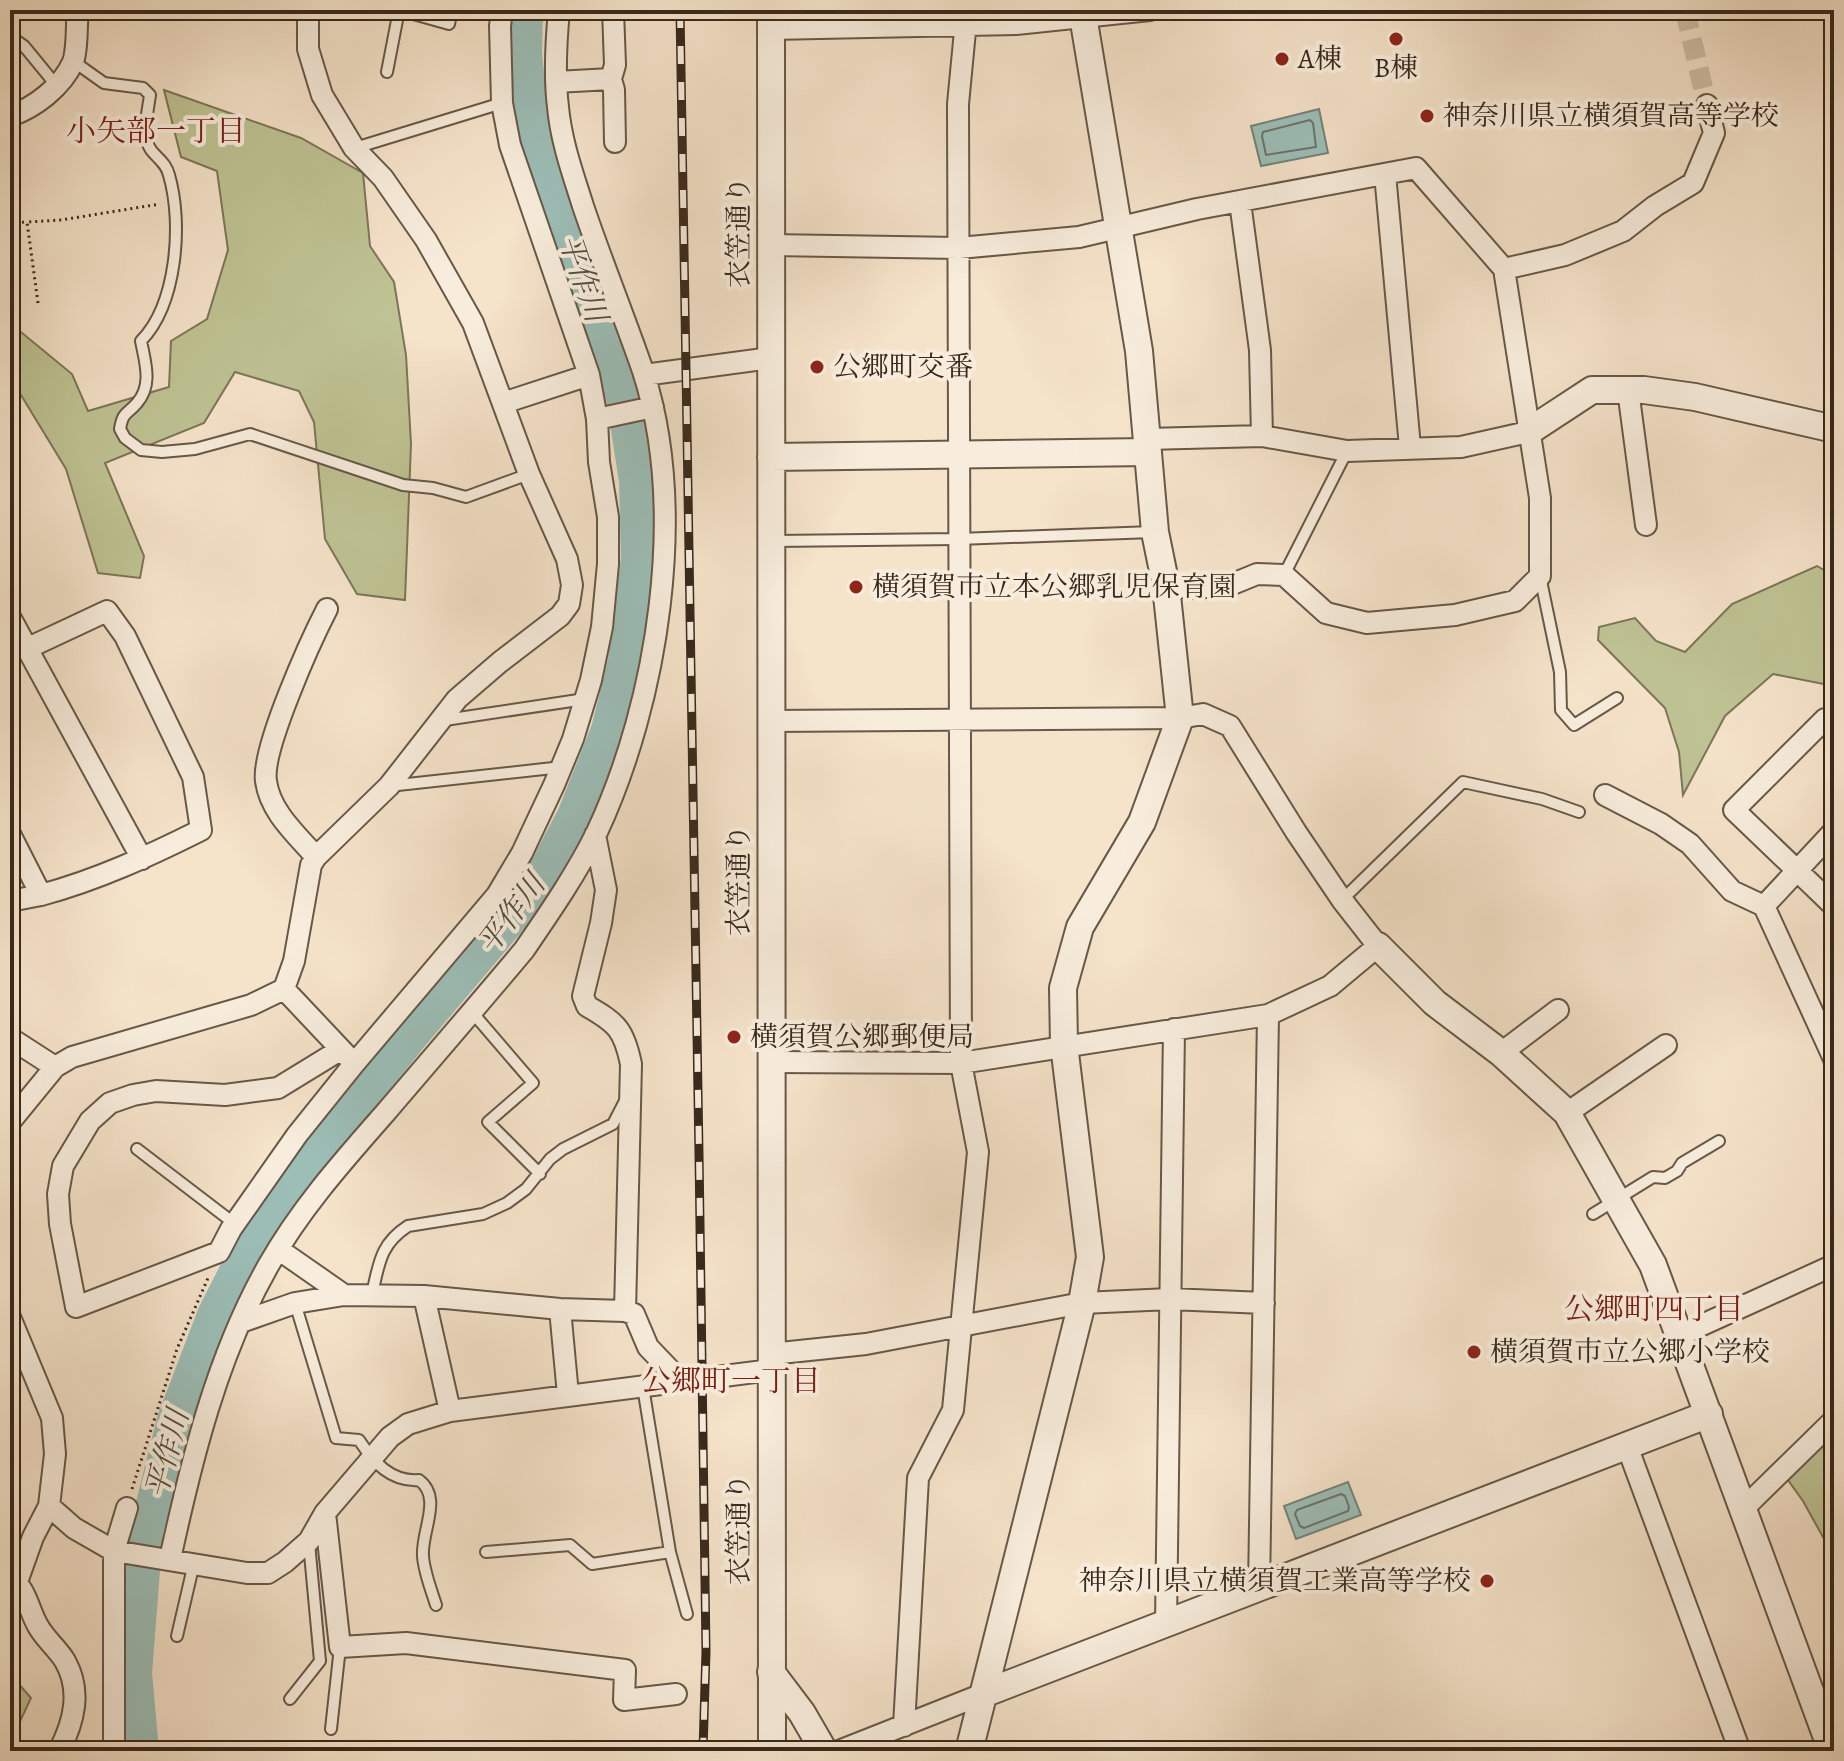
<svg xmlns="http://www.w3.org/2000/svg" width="1844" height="1761" viewBox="0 0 1844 1761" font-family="Alegreya,'Noto Serif JP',serif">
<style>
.green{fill:#bfc394;stroke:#7c7658;stroke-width:2}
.water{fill:#9cbeb7;stroke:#748279;stroke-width:2}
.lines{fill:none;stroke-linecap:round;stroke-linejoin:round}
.shore{stroke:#6a746a;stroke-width:2}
.river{stroke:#9cbeb7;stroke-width:34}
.minor-tunnel{stroke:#cfbea7;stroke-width:20;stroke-dasharray:20 10;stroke-linecap:butt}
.service-casing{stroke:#675848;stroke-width:14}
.minor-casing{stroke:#675848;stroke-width:24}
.tertiary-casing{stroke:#675848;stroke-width:30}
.path{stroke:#38291c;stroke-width:3;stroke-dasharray:2 4;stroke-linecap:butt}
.service{stroke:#f8eddd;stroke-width:10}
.minor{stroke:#f8eddd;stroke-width:20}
.tertiary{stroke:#f8eddd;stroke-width:26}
.rail-casing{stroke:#38291c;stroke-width:9}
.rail{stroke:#f8eddd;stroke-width:6;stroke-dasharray:18;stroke-linecap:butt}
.poi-dot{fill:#8f2418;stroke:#f8eddd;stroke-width:3}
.labels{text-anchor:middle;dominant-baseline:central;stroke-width:8;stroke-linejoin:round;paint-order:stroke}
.poi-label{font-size:28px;fill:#38291c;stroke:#f8eddd;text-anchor:start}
.street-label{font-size:28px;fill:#38291c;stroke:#f8eddd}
.neighbourhood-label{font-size:30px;fill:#7a1f14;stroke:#f8eddd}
.water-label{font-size:30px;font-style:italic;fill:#514e43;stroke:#f8eddd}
</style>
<rect width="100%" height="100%" fill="#f5e3ca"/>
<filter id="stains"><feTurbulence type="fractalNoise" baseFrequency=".0025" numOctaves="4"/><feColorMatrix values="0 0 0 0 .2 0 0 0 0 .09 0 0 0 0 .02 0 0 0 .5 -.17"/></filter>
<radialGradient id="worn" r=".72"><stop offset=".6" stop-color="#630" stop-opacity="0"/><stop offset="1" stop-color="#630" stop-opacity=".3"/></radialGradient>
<path class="green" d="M164 90 301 138 363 173 370 246 394 282 406 355 411 444 405 600 357 594 325 539 314 422 299 391 235 372 204 423 105 463 144 556 140 578 98 573 66 469 10 377V323L72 374 88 411 169 387 171 341 207 319 228 250 217 171 181 157Z
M1817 566 1834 576V686L1773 674 1725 716 1683 795 1679 752 1665 708 1598 640 1599 627 1635 618 1656 641 1685 652 1732 604Z
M1834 1434V1557L1803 1501 1788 1480Z
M10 1674 31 1698 15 1732 10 1737Z"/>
<path class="water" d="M1319 109 1328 153 1261 166 1251 126Z
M1348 1482 1361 1515 1296 1539 1284 1506Z"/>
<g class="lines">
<path class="shore" d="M1310 120 1313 123 1316 147 1266 155 1262 136 1263 132Z
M1341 1494 1345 1496 1349 1507 1348 1511 1304 1528 1300 1526 1295 1514 1297 1510Z"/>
<path class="river" d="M142 1751 135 1673 146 1532 174 1420 214 1315 244 1256 277 1203 412 1035 535 890 574 816 608 730 625 661 638 558 636 481 623 397 557 212 532 127 525 53 526 10"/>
<path class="minor-tunnel" d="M1685 10 1707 105"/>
<g class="service-casing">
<path id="service" d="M399 10 449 24 452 10
M10 36 24 46 56 85
M73 61 104 83 143 88 150 95C148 111 141 136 151 150 158 159 166 163 169 175 183 223 177 304 141 341 145 362 153 385 137 403 127 415 123 411 120 429L125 438 141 450 162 452 195 449 250 434 403 485 433 488 466 497 529 474
M387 72 399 10
M355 148 502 103
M773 541 958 539 1153 532
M1284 575 1347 451
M1540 576 1560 672 1561 710 1574 725 1617 698
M445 720 585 699
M389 786 562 767
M1342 900 1463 782 1542 799 1579 812
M472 1012 533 1083 488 1122 540 1174
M137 1149 235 1224
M1593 1214 1653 1177 1665 1178 1677 1171 1682 1163 1719 1141
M372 1294C379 1264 380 1244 408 1226L483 1214 507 1203 526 1189 550 1159 563 1149 613 1124 627 1097
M295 1303 336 1438 359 1440C374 1463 391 1482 419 1480 443 1498 421 1531 423 1556 424 1572 431 1589 436 1605
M486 1552 570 1545 592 1564 670 1552 643 1387
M670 1552 687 1614
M177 1636 194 1563
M290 1699 320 1661 309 1543
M331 1729 340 1647"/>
</g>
<g class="minor-casing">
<path id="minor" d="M771 29 1016 24 1150 10
M611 79 614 90 615 142
M556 82 611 79 615 65 613 10
M10 116C34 108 62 87 73 62 78 48 76 25 78 10
M1385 174 1410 447
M1240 202 1260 350 1262 436
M771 245 959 248 1079 237 1197 209 1416 168 1504 269 1565 255 1623 231 1655 206 1693 183 1714 133 1707 105
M644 375 771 358
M1628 390 1646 525
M503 403 589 375
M597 419 653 407
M1147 439 1262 436 1347 451 1461 447 1528 432
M1166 586 1197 588 1235 583 1257 574 1284 575 1326 613 1367 623 1455 615 1515 601 1540 576V498L1504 269
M10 617 142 859
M1834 729 1825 719 1734 810 1834 906
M1605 795 1661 824 1690 844 1732 891 1764 906
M1834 831 1764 906 1834 1059
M10 834 41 895C97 880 149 856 201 830L193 777 125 636 107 611 28 648
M595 835 606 890 601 923 583 996 587 1006C617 1023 624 1030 631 1064L625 1311
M316 857C297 835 270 812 266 781 261 750 311 640 327 609
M10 901 41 895
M284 989 350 1059
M10 1038 55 1067
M340 1050 278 1088 225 1095 156 1091 133 1095 110 1103 90 1121 63 1166 58 1194 60 1224 76 1307 219 1252 231 1229 297 1135 354 1064 497 895 522 853 554 785 573 739 591 680 602 627 608 564V517L599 462 597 419 589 375 510 145 502 103 500 26 502 10
M1501 1053 1558 1010
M771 1062 961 1063 1268 1015 1330 986 1378 946 1342 900 1296 832 1230 726 1203 714 1180 718 771 721
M1567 1113 1666 1045
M10 1122 55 1067 72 1057 251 1005 284 989 294 961 311 865 316 857 389 786 457 699 500 662 560 616 569 604 572 585 567 559 529 474 473 323 426 240 383 178 354 148 322 95 308 49V10
M278 1249 344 1295 424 1296 560 1309 625 1311 634 1314 648 1347 669 1369 675 1381
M424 1296 450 1411
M560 1309 568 1395
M10 1317 52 1418 55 1454 49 1506 33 1537 17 1582
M241 1322 295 1303 344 1295
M1680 1335 1834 1265
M771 1354 866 1344 1082 1303 1170 1299 1264 1303
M1627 1446 1740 1751
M49 1506 74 1528 114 1551 247 1573H268L285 1562 309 1541 325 1513 390 1437 408 1424 450 1411 771 1370
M1743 1509 1834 1420
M325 1513 340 1647 406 1643 625 1670 624 1700 676 1694
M170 1559C192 1458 217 1356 268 1266 300 1209 343 1161 386 1112 432 1058 478 1005 524 950 550 912 577 873 597 832 658 701 688 511 643 371 624 316 602 262 583 206 573 174 561 141 558 107 554 75 556 42 559 10
M10 1578C26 1587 29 1611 38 1626 45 1639 58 1649 65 1661 82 1691 74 1722 59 1751
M1259 1589 1268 1015
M1166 1624 1174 1029
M904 1726 918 1478 953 1410 978 1152 961 1063 958 104 967 10
M114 1751V1551L127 1508
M839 1751 983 1694"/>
</g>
<g class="tertiary-casing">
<path id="tertiary" d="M771 10 772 1751
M1528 432 1592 390H1644L1695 397 1834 429
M771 457 1148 452
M1378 946 1435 1003 1501 1053 1567 1113 1653 1265 1832 1751
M771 1672 802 1713 824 1751
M983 1694 1709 1414
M969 1751 1082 1303 1090 1257 1064 1045 1063 988 1080 927 1142 822 1180 718 1166 586 1155 532 1139 351 1082 10"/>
</g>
<path class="path" d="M10 223 26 222
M38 303 27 222 61 220 160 204
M132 1489 177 1349 208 1278"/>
<use href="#service" class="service"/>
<use href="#minor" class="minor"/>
<use href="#tertiary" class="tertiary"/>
<g class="rail-casing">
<path id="rail" d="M680 10 699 1154 706 1651 703 1751"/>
</g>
<use href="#rail" class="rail"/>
</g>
<g class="poi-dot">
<circle cx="1396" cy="39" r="8"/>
<circle cx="1282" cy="59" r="8"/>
<circle cx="1427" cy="116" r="8"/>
<circle cx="817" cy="367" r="8"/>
<circle cx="856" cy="587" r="8"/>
<circle cx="734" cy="1037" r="8"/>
<circle cx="1474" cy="1352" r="8"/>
<circle cx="1487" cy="1581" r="8"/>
</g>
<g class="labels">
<g class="poi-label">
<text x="1298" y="59">A棟</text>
<text x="1396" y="68" text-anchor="middle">B棟</text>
<text x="1443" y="116">神奈川県立横須賀高等学校</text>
<text x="833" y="367">公郷町交番</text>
<text x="872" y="587">横須賀市立本公郷乳児保育園</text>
<text x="750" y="1037">横須賀公郷郵便局</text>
<text x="1490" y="1352">横須賀市立公郷小学校</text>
<text x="1471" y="1581" text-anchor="end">神奈川県立横須賀工業高等学校</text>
</g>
<g class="street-label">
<text transform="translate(739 232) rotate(-90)">衣笠通り</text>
<text transform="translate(739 880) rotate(-90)">衣笠通り</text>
<text transform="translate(739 1529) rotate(-90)">衣笠通り</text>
</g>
<g class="neighbourhood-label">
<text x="156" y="131">小矢部一丁目</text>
<text x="1654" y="1309">公郷町四丁目</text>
<text x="731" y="1381">公郷町一丁目</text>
</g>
<g class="water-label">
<text transform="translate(583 278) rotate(71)">平作川</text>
<text transform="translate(511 914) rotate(-53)">平作川</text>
<text transform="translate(167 1454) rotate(-75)">平作川</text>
</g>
</g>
<rect width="1844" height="1761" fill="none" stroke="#f5e3ca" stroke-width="40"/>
<rect x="12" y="12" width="1820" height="1737" fill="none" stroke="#38291c" stroke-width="4"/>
<rect x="20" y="20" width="1804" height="1721" fill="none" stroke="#38291c" stroke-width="2"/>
<rect width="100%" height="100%" filter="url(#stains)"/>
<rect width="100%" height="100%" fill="url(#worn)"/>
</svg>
